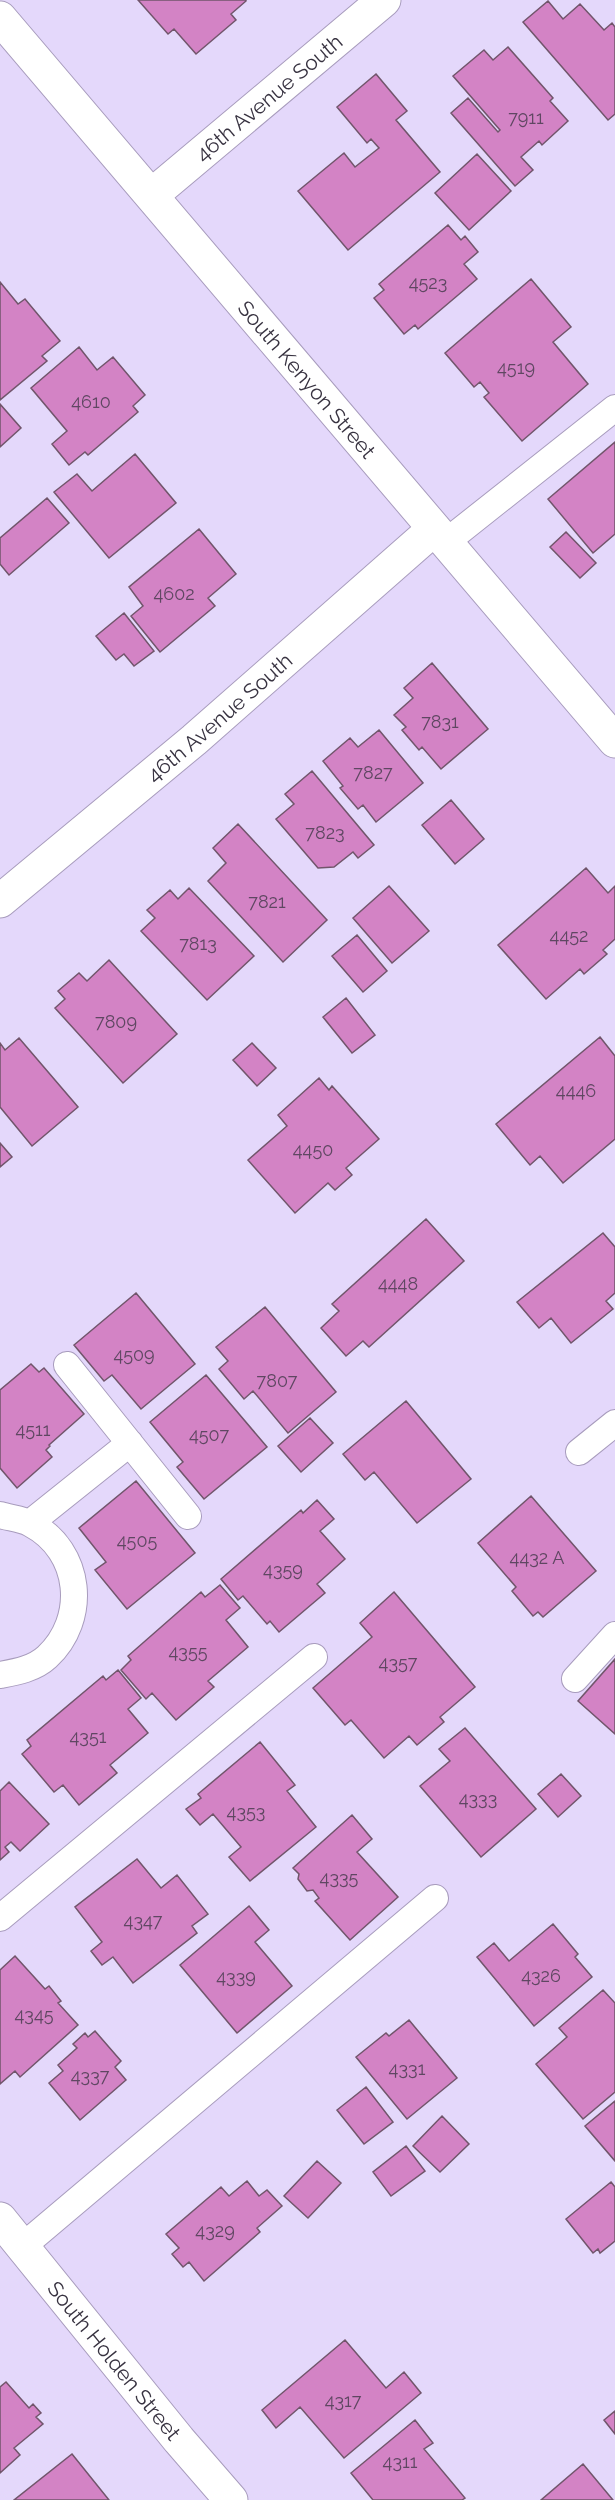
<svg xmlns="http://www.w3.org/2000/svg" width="615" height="2500" viewBox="0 0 615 2500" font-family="Raleway,sans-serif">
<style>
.building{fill:#d383c5;stroke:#71556b;stroke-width:1.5}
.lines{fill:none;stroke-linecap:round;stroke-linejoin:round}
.service-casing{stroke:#a89cbd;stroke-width:28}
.minor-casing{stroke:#a89cbd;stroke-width:35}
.service{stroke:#fff;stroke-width:26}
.minor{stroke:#fff;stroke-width:33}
.labels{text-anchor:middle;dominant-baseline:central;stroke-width:4.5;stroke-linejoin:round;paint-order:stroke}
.number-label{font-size:18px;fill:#5f4762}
.street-label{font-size:21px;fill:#383341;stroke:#e4d8fb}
</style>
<rect width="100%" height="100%" fill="#e4d8fb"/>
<path class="building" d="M138 0H246V1L231 14 236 20 196 54 174 29 168 34Z
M548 1 563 19 580 4 604 30 612 23 615 27V114L608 120 523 22Z
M508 47 553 98 550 101 568 121 542 145 539 141 521 157 533 170 515 186 451 113 468 98 498 132 500 130 453 76 484 50 493 60Z
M376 74 407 111 396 120 440 172 348 250 298 191 344 153 355 167 379 148 371 139 367 143 337 107Z
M477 154 511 191 469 230 435 193Z
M448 225 461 240 465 236 478 252 464 264 477 279 418 329 415 325 404 334 374 298 384 290 379 284Z
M531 279 571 327 553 342 588 384 522 441 484 397 489 393 480 382 474 387 445 353Z
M0 282 18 304 25 299 60 341 42 356 47 361 0 400Z
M79 347 97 370 113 357 145 395 133 406 138 412 88 455 85 452 69 465 52 444 67 431 31 388Z
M0 404 21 428 0 447Z
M615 442V534L593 553 548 499Z
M135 454 176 503 109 558 54 492 77 474 92 491Z
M47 498 69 523 9 575 0 564V538Z
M199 529 236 574 208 598 215 606 160 652 131 616 143 606 129 587Z
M566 532 596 563 580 578 550 547Z
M124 613 154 651 134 666 124 654 116 660 96 636Z
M432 663 488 729 441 769 422 747 419 750 402 730 406 727 394 715 413 698 404 688Z
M379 730 423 783 376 822 363 805 358 809 340 788 343 786 323 761 350 738 358 747Z
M312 771 374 845 358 858 353 852 334 867 318 868 276 819 294 804 285 794Z
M451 800 484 839 455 864 422 825Z
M238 824 327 920 283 962 208 881 226 863 213 848Z
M586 868 608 893 615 886V939L603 950 607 954 584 974 580 969 546 999 498 945Z
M389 886 429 931 392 963 353 918Z
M189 888 254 956 207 1000 141 931 155 918 147 910 170 890 178 899Z
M357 935 387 971 363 992 332 956Z
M109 960 177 1034 123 1083 55 1008 65 999 58 991 79 973 87 981Z
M346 998 375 1035 352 1053 323 1017Z
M600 1037 615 1056V1139L563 1183 540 1156 530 1165 496 1124Z
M19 1038 78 1107 32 1146 0 1107V1043L5 1050Z
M252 1043 276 1068 257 1086 233 1060Z
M319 1078 329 1090 332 1086 379 1139 346 1168 352 1175 335 1190 328 1183 295 1213 248 1160 287 1126 278 1115Z
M0 1143 12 1157 0 1167Z
M426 1219 464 1261 369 1347 363 1341 346 1356 321 1328 339 1311 332 1304Z
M603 1233 615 1247V1293L606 1301 613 1309 571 1343 551 1318 539 1328 517 1302Z
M136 1293 195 1364 141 1409 112 1375 104 1381 74 1345Z
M265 1307 336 1392 288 1433 253 1391 244 1399 219 1369 228 1361 216 1347Z
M31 1364 39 1372 44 1368 84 1414 49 1445 50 1446 46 1450 52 1457 17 1488 0 1468V1390Z
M206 1375 267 1447 204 1499 177 1467 183 1462 150 1422Z
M406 1401 471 1479 417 1523 374 1472 365 1480 343 1454Z
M310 1418 333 1443 301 1472 278 1446Z
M136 1481 195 1553 127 1609 95 1570 106 1562 79 1528Z
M531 1496 596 1571 543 1617 538 1612 533 1616 512 1591 516 1587 478 1543Z
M317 1500 334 1519 320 1531 345 1559 317 1584 325 1593 279 1632 270 1621 267 1624 243 1596 238 1600 221 1579 301 1510 303 1513Z
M220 1585 240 1608 226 1620 248 1647 208 1681 214 1687 176 1720 152 1693 146 1699 121 1670 131 1660 128 1656 201 1592 205 1597Z
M394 1592 475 1687 440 1717 444 1722 417 1745 409 1736 384 1758 351 1720 345 1725 313 1688 372 1637 360 1623Z
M615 1659V1734L578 1701Z
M118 1670 141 1698 128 1709 148 1733 110 1765 117 1773 79 1805 63 1785 54 1792 22 1754 31 1746 27 1740 103 1676 106 1680Z
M465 1728 536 1809 481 1857 420 1786 450 1761 439 1749Z
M260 1742 295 1785 287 1791 316 1827 250 1881 229 1857 241 1847 213 1814 200 1825 186 1809 201 1798 198 1794Z
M561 1774 581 1796 558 1817 538 1794Z
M9 1782 49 1824 20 1851 11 1842 5 1847 9 1852 0 1860V1791Z
M352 1815 372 1839 357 1852 398 1897 350 1940 315 1901 319 1898 313 1890 307 1891 298 1879 299 1874 293 1868Z
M137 1859 161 1888 177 1875 208 1914 192 1926 197 1933 133 1983 113 1957 102 1965 91 1951 102 1942 75 1907Z
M249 1906 269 1930 255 1942 292 1986 237 2033 180 1965Z
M553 1924 578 1954 575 1957 592 1977 534 2026 477 1957 494 1943 509 1961Z
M15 1956 45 1989 49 1986 61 2001 58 2003 78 2025 20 2077 15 2071 0 2084V1970Z
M603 1990 615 2003V2092L583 2119 536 2064 567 2037 559 2028Z
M409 2020 457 2078 407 2119 356 2057 386 2033 389 2036Z
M95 2031 121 2061 115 2067 126 2080 80 2120 49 2083 63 2071 58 2065 77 2048 73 2044 85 2033 88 2037Z
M366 2087 393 2122 364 2144 337 2110Z
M615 2101V2161L585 2126Z
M442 2116 469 2144 440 2172 413 2146Z
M406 2146 425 2171 391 2196 373 2172Z
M317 2161 341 2183 308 2218 284 2196Z
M247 2181 259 2196 267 2190 282 2206 257 2228 260 2232 204 2281 189 2262 183 2267 172 2254 179 2248 166 2234 221 2187 229 2196Z
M611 2182 615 2187V2241L600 2253 598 2249 593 2253 566 2219Z
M345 2340 386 2388 404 2372 421 2393 344 2458 300 2407 276 2428 262 2410Z
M6 2382 29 2408 33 2404 41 2413 36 2417 43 2424 14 2448 20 2455 0 2473V2387Z
M615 2411V2434L604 2420Z
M415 2420 433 2443 424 2449 465 2498 462 2500H373L351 2473Z
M72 2454 109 2500H14Z
M583 2464 613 2500H541Z"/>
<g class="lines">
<g class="service-casing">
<path id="service" d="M446 542 615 408
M67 1365 188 1516
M579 1452 615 1423
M0 1515C10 1518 23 1519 31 1524 82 1551 88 1619 47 1657 34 1669 16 1672 0 1675
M30 1523 130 1443
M575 1679 615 1635
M0 1918 314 1657
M23 2246 435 1898"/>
</g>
<g class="minor-casing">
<g id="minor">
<path id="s1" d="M0 18 615 741"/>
<path id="s2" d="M152 195 384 0"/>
<path id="s3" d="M0 901 194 740 434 529"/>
<path id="s4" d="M0 2219 179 2440 231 2500"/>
</g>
</g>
<use href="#service" class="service"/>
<use href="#minor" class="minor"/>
</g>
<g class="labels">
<g class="number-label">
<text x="526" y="117">7911</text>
<text x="428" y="282">4523</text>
<text x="516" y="367">4519</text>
<text x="91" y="401">4610</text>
<text x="174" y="593">4602</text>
<text x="440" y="721">7831</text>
<text x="373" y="772">7827</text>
<text x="325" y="832">7823</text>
<text x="267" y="901">7821</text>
<text x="569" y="935">4452</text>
<text x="198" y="943">7813</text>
<text x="116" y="1021">7809</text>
<text x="576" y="1090">4446</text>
<text x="313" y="1149">4450</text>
<text x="398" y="1283">4448</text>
<text x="134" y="1354">4509</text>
<text x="277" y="1380">7807</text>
<text x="33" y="1429">4511</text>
<text x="209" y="1434">4507</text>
<text x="137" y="1540">4505</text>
<text x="537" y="1557">4432 A</text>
<text x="283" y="1569">4359</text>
<text x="188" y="1651">4355</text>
<text x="398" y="1662">4357</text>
<text x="88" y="1736">4351</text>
<text x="478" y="1798">4333</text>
<text x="246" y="1811">4353</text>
<text x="339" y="1877">4335</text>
<text x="143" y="1920">4347</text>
<text x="541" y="1975">4326</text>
<text x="236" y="1976">4339</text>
<text x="34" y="2014">4345</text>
<text x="407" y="2068">4331</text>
<text x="90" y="2075">4337</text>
<text x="215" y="2230">4329</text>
<text x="343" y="2400">4317</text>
<text x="400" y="2461">4311</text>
</g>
<g class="street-label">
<text stroke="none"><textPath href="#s2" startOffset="152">46th Avenue South</textPath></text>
<text stroke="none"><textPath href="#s1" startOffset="474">South Kenyon Street</textPath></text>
<text stroke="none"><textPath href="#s3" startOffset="286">46th Avenue South</textPath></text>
<text stroke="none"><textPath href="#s4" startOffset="182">South Holden Street</textPath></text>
</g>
</g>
</svg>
